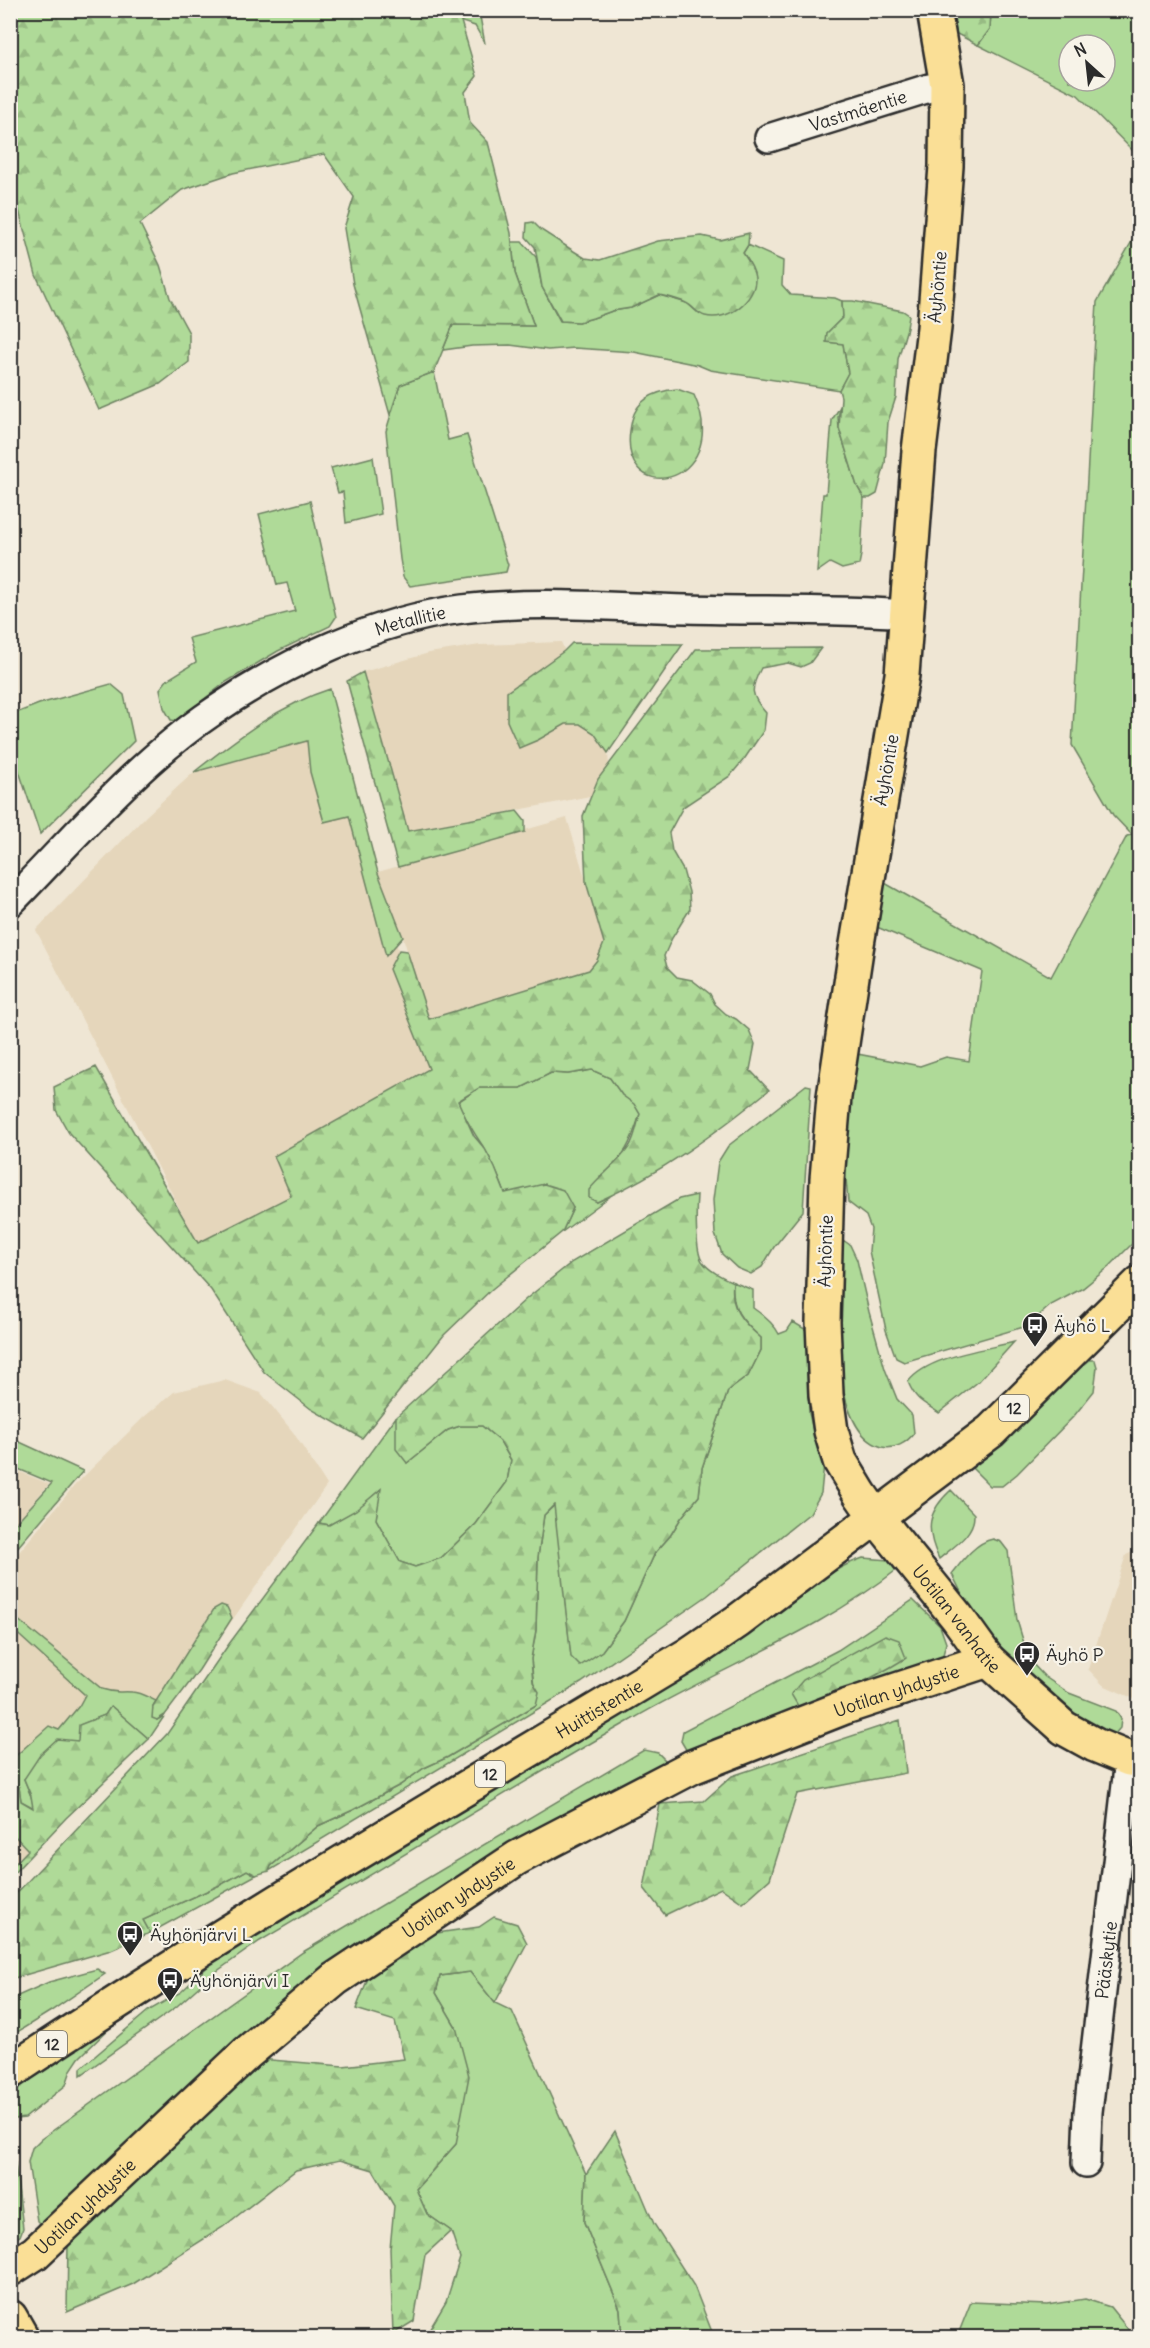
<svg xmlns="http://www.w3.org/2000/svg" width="1150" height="2348" viewBox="0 0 1150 2348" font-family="Delius,sans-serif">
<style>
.built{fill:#e5d6bb}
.grass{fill:#afda98;stroke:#6d8262;stroke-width:1.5;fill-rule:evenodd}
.forest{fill:url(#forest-firs);stroke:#6d8262;stroke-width:1.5}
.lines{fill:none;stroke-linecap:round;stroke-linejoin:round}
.minor-casing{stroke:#2b2b2b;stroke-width:32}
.major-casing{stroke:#2b2b2b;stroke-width:38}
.highway-casing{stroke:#2b2b2b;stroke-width:38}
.minor{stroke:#f7f3e8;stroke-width:27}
.major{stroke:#fadf96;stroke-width:33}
.highway{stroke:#fadf96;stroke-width:33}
.labels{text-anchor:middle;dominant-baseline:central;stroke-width:4.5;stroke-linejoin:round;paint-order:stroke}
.shield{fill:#f7f3e8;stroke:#686764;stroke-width:1.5}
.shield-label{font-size:16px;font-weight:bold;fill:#2b2b2b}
.street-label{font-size:18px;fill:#2b2b2b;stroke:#f7f3e8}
.poi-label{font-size:18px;fill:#2b2b2b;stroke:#f7f3e8;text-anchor:start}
</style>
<defs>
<pattern id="forest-firs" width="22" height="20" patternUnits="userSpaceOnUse" patternTransform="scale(1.5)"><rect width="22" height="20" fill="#afda98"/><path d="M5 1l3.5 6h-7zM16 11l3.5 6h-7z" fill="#97bb83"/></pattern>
</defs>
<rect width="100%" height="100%" fill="#efe6d4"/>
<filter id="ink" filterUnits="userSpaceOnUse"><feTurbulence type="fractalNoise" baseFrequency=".0167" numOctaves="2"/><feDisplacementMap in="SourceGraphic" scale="12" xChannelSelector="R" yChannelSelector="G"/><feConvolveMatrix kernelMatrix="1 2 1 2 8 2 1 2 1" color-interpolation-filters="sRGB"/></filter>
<g filter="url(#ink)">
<path class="built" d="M561 642 608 753 611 792 408 831 363 672 429 653 480 645Z
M330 689 378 872 567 818 611 964 428 1019 403 937 380 880 429 1069 274 1156 291 1196 198 1244 36 930 146 816 194 772 224 748 276 714 309 696Z
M225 1380 261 1393 293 1432 327 1485 149 1739 100 1695 10 1779V1563L74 1486 144 1417 174 1392Z
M11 1468 49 1484 11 1528Z
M1139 1549V1701L1103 1685 1088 1669 1126 1555Z
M11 1832 28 1850 11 1868Z"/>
<path class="grass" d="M458 11H479L485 44 475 26 462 22Z
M991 11H1139V157L1078 95 978 45 990 29ZM1069 45H1105V81H1069Z
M1139 229V1237L1110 1266 1083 1288 1051 1305 1027 1326 904 1362 896 1358 886 1330 869 1251 871 1229 866 1216 848 1202 844 1155 852 1053 920 1066 946 1057 969 1061 982 971 872 925 883 882 1051 977 1127 836 1132 835 1113 815 1072 745 1097 302Z
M512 242H522L536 257 542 287 560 321 579 322 593 318 612 311 631 308 659 295 687 303 697 312 749 262 743 253 748 245 783 261 782 285 791 295 835 298 842 301 843 317 827 333V342L843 343 848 373 839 390 710 370 698 365 634 352 574 348 548 350 510 345 472 346 443 350 453 325 534 326 515 273Z
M434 372 448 440 467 435 508 565 506 572 410 586 403 577 400 559 386 431 400 385Z
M841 405 838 417 839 428 857 486 864 498 861 555 859 565 842 569 830 563 817 572 823 494H826L832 420Z
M373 457 381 514 346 523 343 492 338 493 331 468Z
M310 501 336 617 330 626 278 651 226 682 176 721 171 720 164 708 160 689 167 680 196 662 189 638 295 611 287 583 277 585 259 514Z
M111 684 124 695 134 741 40 834 13 753 11 715 39 704Z
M330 689 378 873 403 937 386 956 349 816 324 822 310 772 307 741 194 772C235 740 279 705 330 689Z
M592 1070 610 1078 622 1095 634 1103 640 1114C631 1143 625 1158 600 1177L597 1202 612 1195 562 1232 573 1208 516 1192 505 1193C499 1178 493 1162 484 1148 474 1133 465 1119 458 1102L479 1088H521L551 1073 568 1074Z
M806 1085 811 1086 803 1211 774 1247 762 1267 751 1274 737 1268 722 1254 715 1234 713 1200 718 1162 728 1146Z
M843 1240 850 1245 857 1260 869 1312 885 1369 897 1399 912 1415 914 1433C907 1443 894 1450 882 1447 826 1431 834 1286 843 1240Z
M733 1282 753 1290V1308C763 1315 774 1324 779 1334L787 1331 793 1322 808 1331 809 1413 815 1440 819 1445 824 1463 821 1493 810 1513 707 1596 581 1683 269 1871 271 1866 318 1826 353 1810 400 1785 424 1768 448 1757 536 1705 531 1659 536 1630 538 1557 544 1515 555 1505 571 1656 580 1665 602 1651 624 1621 655 1553 670 1536 681 1518 699 1496 702 1468 728 1391 748 1376 761 1350V1338C741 1320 731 1309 733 1282Z
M1014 1342 979 1381 939 1413C923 1402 916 1401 908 1382 928 1356 983 1350 1014 1342Z
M1090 1360H1095L1097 1367 1094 1391 1074 1416 1017 1474 1002 1486H990L963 1459Z
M396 1417 407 1463 448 1430 460 1426H482L500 1441 511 1460 507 1482 476 1524 441 1558 415 1567 400 1562 376 1519 380 1490 356 1511 329 1525 319 1523Z
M11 1438 83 1471 11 1555V1528L52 1483 11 1466Z
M951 1490 974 1514C975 1534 953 1547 939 1559 925 1529 927 1512 951 1490Z
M993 1539 1001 1542 1008 1551 1017 1620 1029 1660 1045 1677 1069 1693 1116 1711 1121 1719 1120 1728 1113 1736 1073 1717 990 1639 965 1600 952 1574C962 1561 976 1542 993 1539Z
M863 1558 889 1560 899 1568C819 1632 719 1668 631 1720 506 1791 384 1868 260 1941L213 1974 176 2007 81 2075V2068L148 2011 181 1992 242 1934 770 1617C799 1595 828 1570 863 1558Z
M913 1600 940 1626 946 1643 941 1663 688 1753 681 1741 683 1731 838 1650Z
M11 1614 102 1689C117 1694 118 1691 132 1692 140 1692 149 1698 156 1701L153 1706 157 1720 165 1715 149 1739 111 1706 105 1715 80 1725 79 1741H65L24 1779 31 1796 34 1808 21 1801 19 1787 11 1779V1760L49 1726 59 1730 79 1706 85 1695 11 1628Z
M644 1750 658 1753 665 1760 661 1768 469 1876 45 2229 37 2221 28 2162 32 2148 41 2139 303 1952Z
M247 1870 256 1875 150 1933 143 1920 222 1884Z
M97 1969 105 1974 51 2011 11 2036V1999L49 1982Z
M470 1972 495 2003 512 2011 586 2174 584 2222 620 2309 622 2337H425L446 2302 460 2258 451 2231 427 2214 416 2189 456 2144V2027L436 1993 440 1976Z
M124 2014 79 2058 71 2070 66 2085 25 2118 16 2119 11 2116 10 2079Z
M11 2156 15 2162 23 2228 20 2236 11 2241Z
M1085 2299 1110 2307 1131 2333 1132 2337H957L971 2302 1047 2305Z"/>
<path class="forest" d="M11 10 458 11 477 76 465 92 470 123 488 142 511 233 515 273 534 326 453 325 434 372 400 385 390 415 353 284 344 228 354 197 324 154 233 173 182 190 140 224 160 265 170 298 189 333V362L160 384 99 410 36 275 17 203H11Z
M951 11H991L990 29 978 45 957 34Z
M533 222 541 230 572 250 585 258 600 260 658 241 702 236 720 240 749 233 748 245 743 253C748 260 754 269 755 278 756 301 727 322 705 316 697 314 693 306 686 303 679 299 668 297 659 295L631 308 612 311 593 318 579 322 561 321 542 287 535 247 526 237 527 223Z
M842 301H853L903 311 909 315 907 328 898 359 896 397 888 422 885 464 877 494 870 498H864L857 486 839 428 841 397 839 390 848 373 843 344 826 342 827 333 843 317Z
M677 389 694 395C735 486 610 514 632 420 637 399 657 391 677 389Z
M572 643 683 644 608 753 594 733 580 724H566L538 740 519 748 507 721V692L564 651Z
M821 648 810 663 801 667 788 663 761 668C750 689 750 695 766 713L764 730 745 758 730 776 683 807 669 833 672 851 683 870 689 892 690 909 672 938 664 956 667 967 677 977 692 980 710 994 715 1004 726 1014 736 1019 749 1030 755 1044 750 1070 769 1090C715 1134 661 1173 597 1202L589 1198V1190C602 1174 618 1163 629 1147 635 1138 637 1124 640 1114L634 1104 622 1095 610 1078 592 1070 568 1074 551 1073 521 1088H479L458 1101 474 1136 485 1149 495 1168 505 1193 544 1184 563 1190 573 1208 562 1232 492 1289 444 1335 362 1438 311 1409 264 1372 211 1290 69 1133 56 1110 54 1087 96 1067 198 1243 291 1196 274 1156 429 1069 389 969 399 950 407 951 429 1019 589 970 597 960 604 943 586 882 583 816 598 779 696 649Z
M363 672 408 831 517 811 525 821V832L398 867 347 681Z
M697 1195C696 1209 695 1250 702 1261 709 1271 722 1277 733 1282 730 1309 741 1321 761 1338V1350L748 1376 728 1391 702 1468 699 1496 681 1518 670 1536 655 1553 624 1621 602 1651 580 1666 571 1657 554 1505 544 1515 538 1557 536 1630 531 1659 533 1682 539 1692 536 1705 448 1757 424 1768 400 1785 353 1810 318 1826 271 1866 269 1871 256 1875 247 1870 222 1884 143 1920 150 1933 111 1950 11 1979V1899L167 1734 229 1644 319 1523 329 1525 356 1510 381 1489 376 1519 400 1562 415 1567 441 1558 476 1524 507 1482 511 1460 500 1441 482 1426H460L448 1430 407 1463 396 1449V1417L526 1299 572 1262 679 1199Z
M221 1605 227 1607 232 1618 199 1670 165 1715 157 1720 152 1718 153 1706 214 1609Z
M885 1635 899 1640 906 1658C872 1679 837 1697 798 1706L791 1694 803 1680Z
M111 1706 149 1739 66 1818 11 1876V1868L28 1850 11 1832V1779L19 1787 21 1801 33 1808 31 1796 24 1779 40 1755 57 1739 78 1741 79 1725 105 1715Z
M900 1720 906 1773 797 1794 770 1879 743 1903 721 1888 665 1915 644 1888 660 1804 704 1801 732 1776Z
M494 1917 517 1924 527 1943 495 2003 470 1972 440 1976 436 1993 456 2027 469 2076 456 2144 416 2189 427 2214 451 2231 425 2255 414 2321 393 2334 390 2249 394 2206 373 2170 340 2160 296 2170 223 2227 133 2284 67 2312 68 2243 259 2059 343 2066 404 2059 395 2021 356 2009 370 1973 423 1935 479 1927Z
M615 2131 654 2224 694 2286 714 2337H622L620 2309 584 2222 586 2174Z"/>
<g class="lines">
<g class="minor-casing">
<g id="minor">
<path id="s1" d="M769 138 929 88 947 85"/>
<path id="s2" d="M10 903C74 838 138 762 214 711 285 662 376 620 462 609 536 600 612 607 687 609 760 611 834 609 907 614"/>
<path id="s3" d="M1086 2163 1088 2112 1129 1759"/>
</g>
</g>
<g class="major-casing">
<g id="major">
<path id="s4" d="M934 10 947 85 946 166 934 328 919 451 902 675 856 950 834 1097 827 1179 823 1322 826 1395 831 1431 840 1461 860 1494 876 1517 957 1617 988 1660 1064 1728 1095 1745 1129 1759 1140 1760"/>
<path id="s5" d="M10 2269 35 2253 247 2053 335 1979 517 1858 692 1767 845 1707 988 1660"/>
<path d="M10 2317 22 2338"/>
</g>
</g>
<g class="highway-casing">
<g id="highway">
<path id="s6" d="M10 2072C231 1925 461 1792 688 1655L738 1621 991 1431 1140 1283"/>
</g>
</g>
<use href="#minor" class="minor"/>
<use href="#major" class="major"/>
<use href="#highway" class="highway"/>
</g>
</g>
<defs>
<g id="bus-pin" transform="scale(1.35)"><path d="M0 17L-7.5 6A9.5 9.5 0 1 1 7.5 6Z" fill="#2b2b2b" stroke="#f7f3e8"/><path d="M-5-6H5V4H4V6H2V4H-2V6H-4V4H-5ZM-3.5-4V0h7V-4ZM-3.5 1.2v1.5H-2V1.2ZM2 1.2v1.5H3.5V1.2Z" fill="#fff"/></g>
</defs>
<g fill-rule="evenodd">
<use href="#bus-pin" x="1035" y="1325"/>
<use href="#bus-pin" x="1027" y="1654"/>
<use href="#bus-pin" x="130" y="1934"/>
<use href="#bus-pin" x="170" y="1980"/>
</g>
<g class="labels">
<g class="shield">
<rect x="999" y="1395" width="30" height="26" rx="4.5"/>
<rect x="475" y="1761" width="30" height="26" rx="4.5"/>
<rect x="37" y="2031" width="30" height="26" rx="4.5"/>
</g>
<g class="shield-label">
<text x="1014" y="1408">12</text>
<text x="490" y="1774">12</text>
<text x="52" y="2044">12</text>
</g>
<g class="street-label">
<text stroke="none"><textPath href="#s1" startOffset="93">Vastmäentie</textPath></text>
<text transform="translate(937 287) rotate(-85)">Äyhöntie</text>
<text stroke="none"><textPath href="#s2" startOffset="498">Metallitie</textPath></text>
<text transform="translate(886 770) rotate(-80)">Äyhöntie</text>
<text transform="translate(825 1251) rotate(-88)">Äyhöntie</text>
<text stroke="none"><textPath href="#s4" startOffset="1658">Uotilan vanhatie</textPath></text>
<text stroke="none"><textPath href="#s5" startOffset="1070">Uotilan yhdystie</textPath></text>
<text stroke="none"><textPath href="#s6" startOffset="692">Huittistentie</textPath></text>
<text stroke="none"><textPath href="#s5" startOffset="584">Uotilan yhdystie</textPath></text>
<text stroke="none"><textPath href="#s3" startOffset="204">Pääskytie</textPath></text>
<text stroke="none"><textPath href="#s5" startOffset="98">Uotilan yhdystie</textPath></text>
</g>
<g class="poi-label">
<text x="1054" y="1325">Äyhö L</text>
<text x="1046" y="1654">Äyhö P</text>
<text x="150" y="1934">Äyhönjärvi L</text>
<text x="190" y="1980">Äyhönjärvi I</text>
</g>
</g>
<rect width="1150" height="2348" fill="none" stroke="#f7f3e8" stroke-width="36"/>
<rect x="18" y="18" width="1114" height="2312" fill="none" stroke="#2b2b2b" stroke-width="2" filter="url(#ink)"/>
<g transform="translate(1087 63) rotate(333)"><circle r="28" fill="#f7f3e8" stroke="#a5a39c" stroke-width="1.5"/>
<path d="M0-4.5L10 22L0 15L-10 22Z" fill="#2b2b2b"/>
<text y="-9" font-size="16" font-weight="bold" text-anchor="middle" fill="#2b2b2b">N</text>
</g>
</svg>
